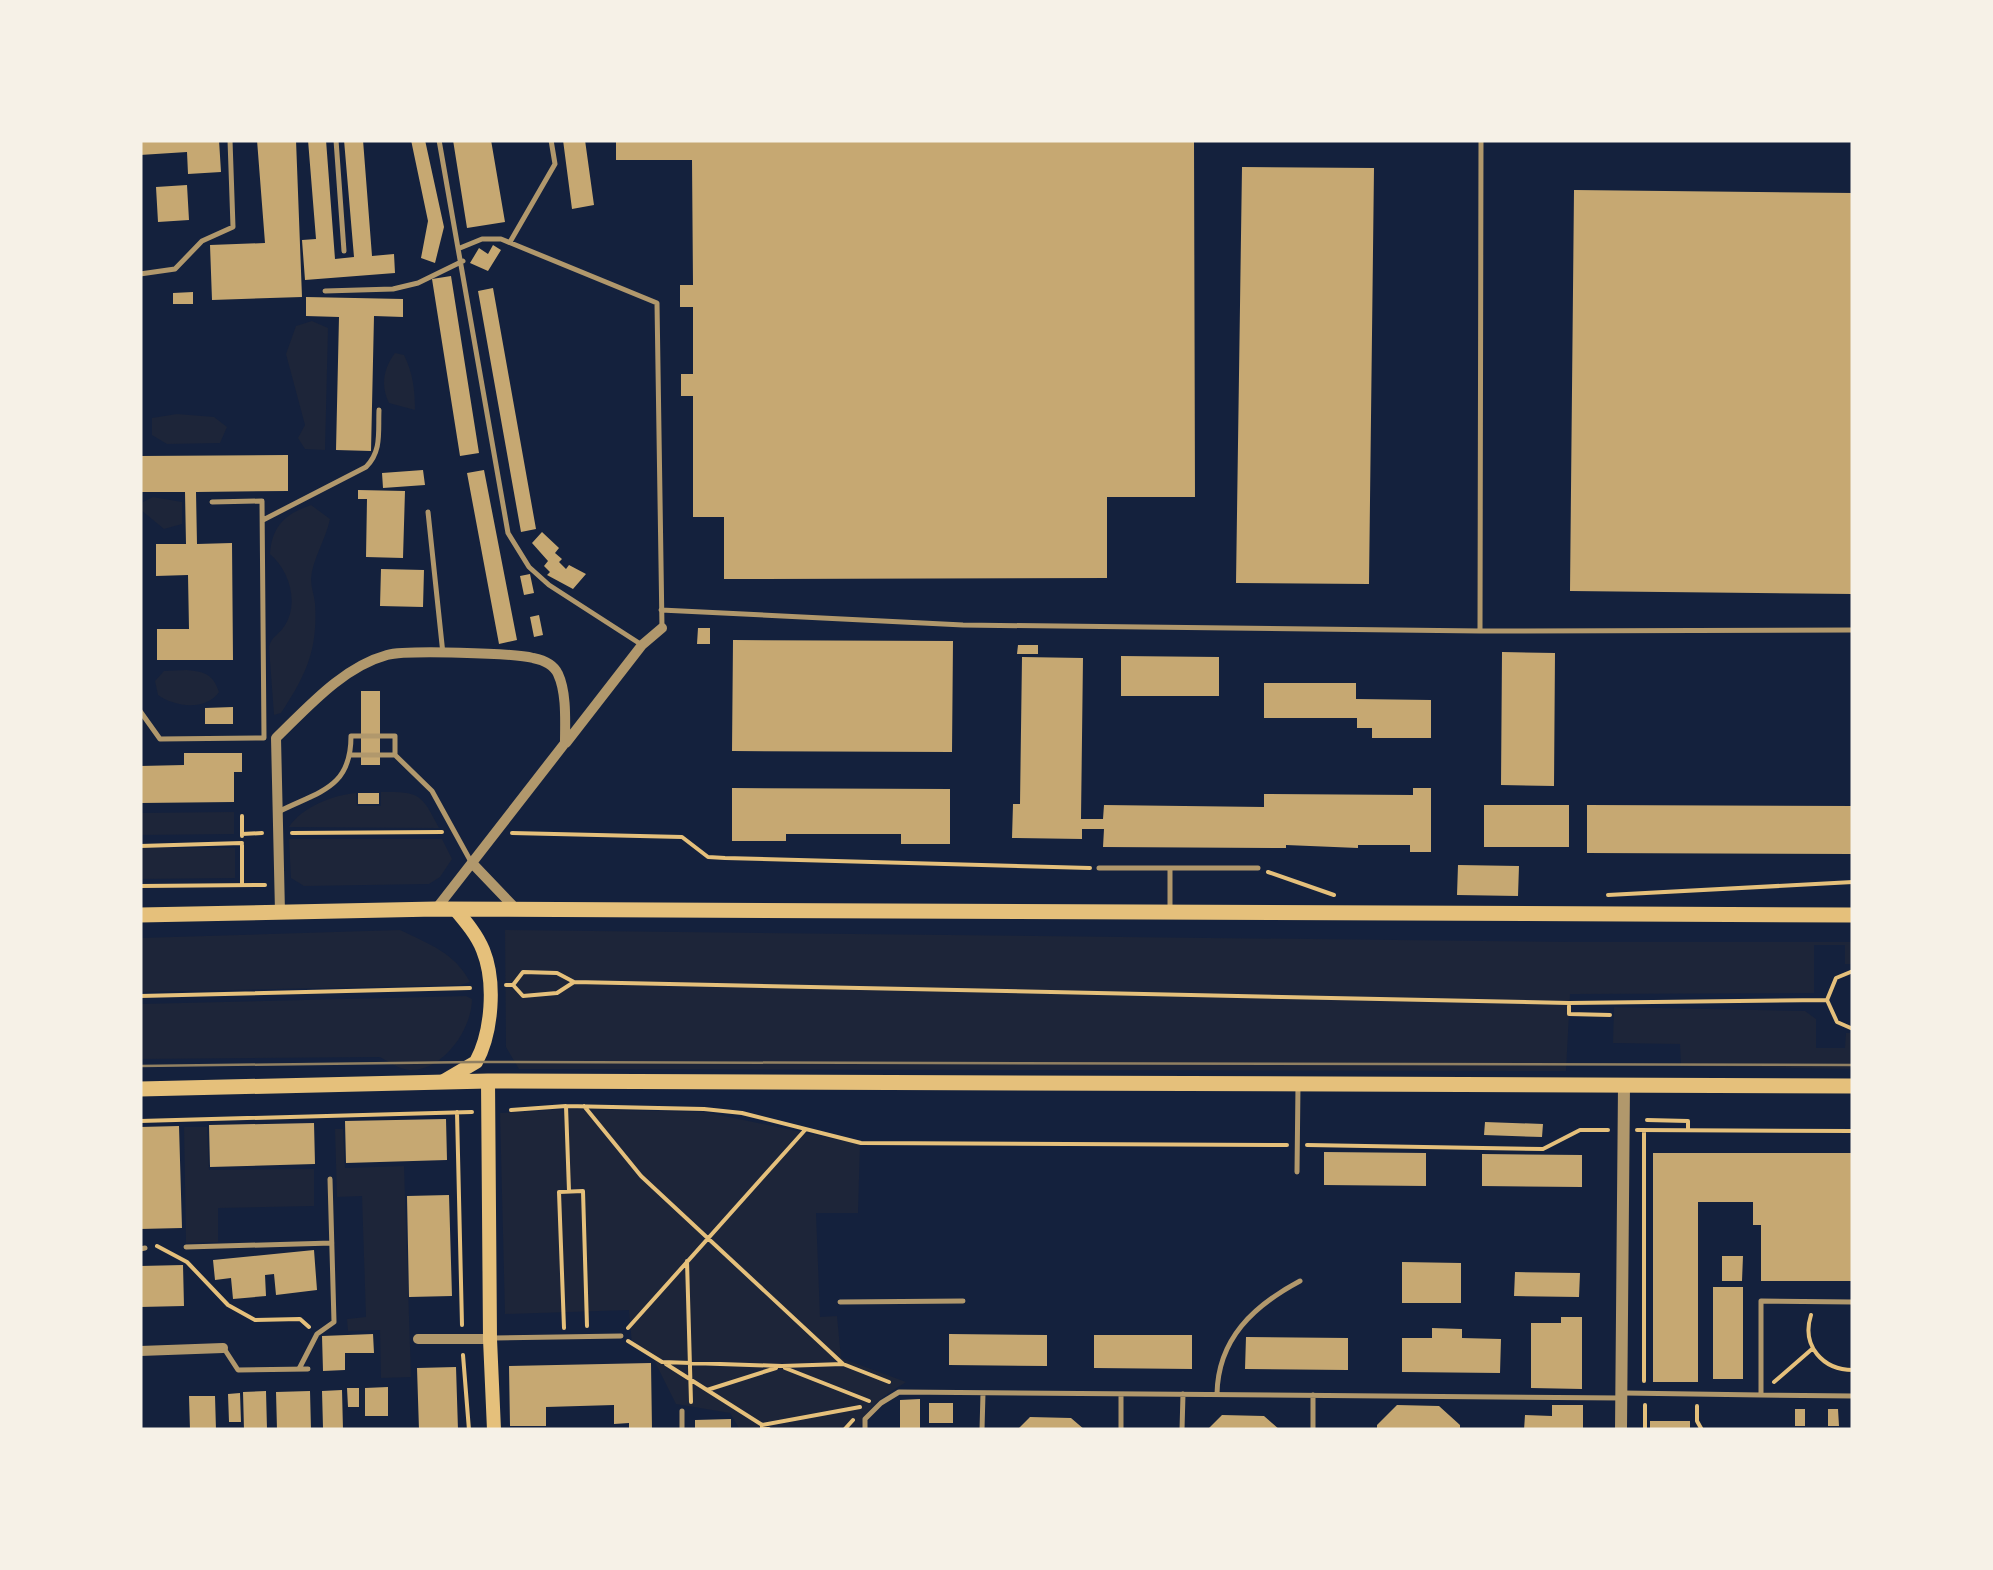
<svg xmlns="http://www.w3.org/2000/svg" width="1993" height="1570" viewBox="0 0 1993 1570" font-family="'Work Sans',sans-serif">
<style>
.green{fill:#1d2539}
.building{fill:#c6a872}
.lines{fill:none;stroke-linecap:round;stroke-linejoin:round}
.path{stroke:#e5c07b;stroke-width:4}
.service{stroke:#b1986c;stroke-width:5}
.minor{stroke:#b1986c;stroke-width:10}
.tertiary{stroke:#b1986c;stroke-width:12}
.secondary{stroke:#e5c07b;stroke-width:14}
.primary{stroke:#e5c07b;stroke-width:15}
.tram{stroke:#918062;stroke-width:2.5}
</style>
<rect width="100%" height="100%" fill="#14213d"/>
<path class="green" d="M312 321 328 328 325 450 305 449 298 438 305 425 286 354 296 326Z
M395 353 404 355C413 373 415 391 415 410L389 403C380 385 384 368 395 353Z
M177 414 214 417 227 427 220 443 167 444 152 435V418Z
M153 497 182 502V524L164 529 141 510 143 502Z
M311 505 330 519C326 539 312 560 311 579 311 587 314 595 315 603 318 650 306 675 281 713L274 715 269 647C272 636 277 636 283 628 300 605 290 571 270 554 272 526 285 514 311 505Z
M187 670C205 672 213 674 219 692 206 711 175 707 158 695L155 681 164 671Z
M381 792C420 792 421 793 439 828L289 827C302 807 333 795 356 793L357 806H381Z
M234 812V834L140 835V813Z
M289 839H442L452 859 440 877 429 884 304 886 291 878Z
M140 848H235V878L140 879Z
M400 930C429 944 455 953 470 982L461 985 140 992V938Z
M505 930 1570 942H1853V964H1845V945H1814V993L1570 994 1566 1071 519 1069 506 1047Z
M466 996 472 999C472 1029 443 1072 409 1070 399 1069 389 1062 380 1057L140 1059V1004Z
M1614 1007 1805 1011 1816 1019V1048H1845L1846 1033H1853V1069L1681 1066 1680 1044 1613 1043Z
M570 1109 705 1112 860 1144 858 1213H816L820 1317 837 1316 841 1358 906 1382C886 1395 865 1406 860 1430H740L730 1413 676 1404 653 1358 632 1345 629 1310 505 1314 500 1113Z
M184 1127H207L209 1170 314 1169V1206L218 1208V1242L186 1243Z
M335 1129H343L345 1168 404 1166 411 1377 381 1378 380 1330 348 1331 347 1319 366 1317 362 1196 337 1197Z"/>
<path class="building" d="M140 140H219L221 172 188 174 187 152 140 155Z
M257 140H296L302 297 212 300 210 245 265 243Z
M308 140H326L335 259 354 257 344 140H363L372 256 394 254 395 273 305 280 302 240 316 239Z
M411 140H425L444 227 435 263 421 258 428 221Z
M453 140H491L505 222 467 228Z
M563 140H585L594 205 572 209Z
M616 140H1194L1195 497H1107V578L724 579V517H693V396H681V374H693V307H680V285H693L692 160H616Z
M1242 167 1374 168 1369 584 1236 583Z
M187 185 189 220 158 222 156 187Z
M1574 190 1853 193V594L1570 591Z
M493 245 501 250 488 271 470 263 479 248 488 254Z
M451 276 479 453 460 456 432 279Z
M493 288 536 529 521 532 478 291Z
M193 292V304H173V293Z
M306 297 403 299V317L374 316 371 451 336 450 339 317 306 316Z
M288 455V491L196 492 197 544 232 543 233 660H157V629H189L188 575 156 576V544H186L185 492H140V456Z
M423 470 425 485 383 488 382 473Z
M484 470 517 640 499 644 467 473Z
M358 490 405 491 403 558 366 557 367 499H358Z
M542 532 559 548 555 553 562 559 559 562 566 569 569 565 586 574 573 589 547 575 550 572 544 566 548 561 532 543Z
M381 569 424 570 423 607 380 606Z
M530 574 534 593 524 595 520 576Z
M539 615 543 635 534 637 530 617Z
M698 628H710V644H697Z
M733 640 953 641 952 752 732 751Z
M1018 645H1038V654H1017Z
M1502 652 1555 653 1554 786 1501 785Z
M1121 656 1219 657V696H1121Z
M1022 657 1083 658 1081 819H1103L1104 805 1264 807V794L1413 795V788H1431V852H1410V845H1358V848L1286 845V848L1103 847 1104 829H1082V839L1012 838 1013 804H1020Z
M1264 683H1356V699L1431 700V738H1372V728H1357V718H1264Z
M361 691H380V765H361Z
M233 707V724H205V708Z
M184 753H242V772H234V802L140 803V766L184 765Z
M732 788 950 789V844H901V834H786V841H732Z
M358 793H379V804H358Z
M1484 805H1569V847H1484Z
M1587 805 1853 806V854L1587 853Z
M1458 865 1519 866 1518 896 1457 895Z
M446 1119 447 1160 346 1163 345 1121Z
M1485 1122 1543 1124 1542 1137 1484 1135Z
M314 1123 315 1164 210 1167 209 1125Z
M179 1126 182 1228 140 1229V1127Z
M1324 1152 1426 1153V1186L1324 1185Z
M1653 1153H1853V1281H1761V1225H1753V1202H1698V1382H1653Z
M1482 1154 1582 1155V1187L1482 1186Z
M449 1195 452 1296 409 1297 407 1196Z
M314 1250 317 1290 276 1295 274 1274 265 1275 266 1296 233 1299 231 1278 215 1280 213 1260Z
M1722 1256H1743L1742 1281H1722Z
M1402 1262 1461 1263V1303H1402Z
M183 1265 184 1306 140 1307V1266Z
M1515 1272 1580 1273 1579 1297 1514 1296Z
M1713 1287H1743V1379H1713Z
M1561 1317H1582V1389L1531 1388V1323H1561Z
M1432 1328 1462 1329V1338L1501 1339 1500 1373 1402 1372V1338H1432Z
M373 1334 374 1353H345V1370L323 1371 322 1336Z
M949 1334 1047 1335V1366L949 1365Z
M1094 1335H1192V1369L1094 1368Z
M1246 1337 1348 1338V1370L1245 1369Z
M651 1363 652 1430H629V1423L614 1424V1405L546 1407V1426H510L509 1366Z
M456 1367 458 1430H419L417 1368Z
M388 1387V1416H365V1388Z
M347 1388H359V1407H348Z
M342 1390 343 1430H326L323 1428 322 1391Z
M266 1391 267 1429 244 1430 243 1392Z
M310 1391 311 1430H277L276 1392Z
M240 1393 241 1422H229L228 1394Z
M189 1396H215L216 1430H190Z
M920 1399V1430L900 1428V1400Z
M929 1403H953V1423H929Z
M1397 1405 1439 1406 1460 1425V1430H1377V1425Z
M1552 1405H1583V1430H1524L1525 1415 1552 1416Z
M1795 1409H1805V1426H1795Z
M1828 1409H1838L1839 1426H1828Z
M1222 1415 1264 1416 1280 1430H1207Z
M1030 1417 1071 1418 1085 1430H1017Z
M731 1419V1430H695V1420Z
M1650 1421H1690V1430H1650Z"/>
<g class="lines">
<path class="path" d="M292 833 442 832
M512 833 682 837 708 857 725 858 1090 868
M242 834 262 833
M242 836V816
M242 845V885
M140 846 242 843
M1268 872 1334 895
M140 886 265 885
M1608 895 1853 882
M1853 971 1836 978 1827 1000 1837 1022 1853 1029
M506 985H513L523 996 557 993 574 982 1569 1003 1827 1000
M513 985 523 972 557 973 574 982
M140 996 470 988
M1569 1006V1014L1610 1015
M566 1106 569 1191
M584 1106 641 1176 843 1364 889 1382
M511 1110 566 1106 704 1109 742 1113 861 1143 1287 1145
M457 1112 462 1325
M1647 1120 1688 1121V1130
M140 1121 472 1112
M1637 1130 1853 1131
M1644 1130V1381
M1307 1145 1543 1149 1580 1130H1608
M157 1246 187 1262 228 1305 255 1320 300 1319 309 1327
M687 1261 691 1402
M1811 1315C1801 1346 1823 1370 1853 1370
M564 1328 559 1192 583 1191 587 1326
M628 1328 805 1130
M628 1341 662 1362 782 1366 843 1364
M463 1355 469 1430
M666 1364 770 1430
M785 1368 869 1401
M1774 1382 1812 1349
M707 1390 776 1368
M1645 1405V1430
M1697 1406V1421L1702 1430
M762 1430V1425L860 1407
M844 1430 853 1420"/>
<path class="service" d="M336 140 344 251
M439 140 508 533 529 567 549 585 642 645
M510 242 555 164 551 140
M460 248 482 239H501L657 303 662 628
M140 274 175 269 202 241 233 227 230 140
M325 291 393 289 418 283 463 261
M212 502 262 501 264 738
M428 512 443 654
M263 520 366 467C382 451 378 432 379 410
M661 610 963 625 1480 631 1853 630
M1480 631 1481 140
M140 711 160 739 263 738
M352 755H395L432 791 470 860
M280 811C320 791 351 788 351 736H395V755
M1099 868H1258
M1170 868V910
M1297 1172 1298 1085
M186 1247 332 1243
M140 1249 145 1248
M840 1302 963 1301
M494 1338 621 1336
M225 1350 238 1370 308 1369
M299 1369 317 1334 334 1322 330 1179
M1624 1393 1761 1395V1301L1853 1302
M1217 1394C1218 1339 1253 1306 1300 1281
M1761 1395 1853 1396
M682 1430V1411
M865 1430V1419L881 1403 899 1392 1621 1398
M982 1430 983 1393
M1121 1430V1394
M1182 1430 1183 1394
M1313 1430V1395"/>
<path class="minor" d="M566 743 642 645 662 628
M472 863 516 909
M280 912 276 738C308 707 343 667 387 655 406 650 513 653 533 658 543 660 554 665 558 674 567 693 565 723 565 743L436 909
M418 1339H490
M140 1351 223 1348"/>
<path class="tertiary" d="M1621 1430 1624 1085"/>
<path class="secondary" d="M488 1081 490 1339 494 1430
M442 1082 476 1062C492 1033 496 982 483 950 477 935 466 922 455 909"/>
<path class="primary" d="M140 915 436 909 1853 915
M140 1089 488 1081 1853 1086"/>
<path class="tram" d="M140 1066 476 1062 1853 1065"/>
</g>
<rect width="1993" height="1570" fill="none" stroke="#f6f1e7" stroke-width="285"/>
</svg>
